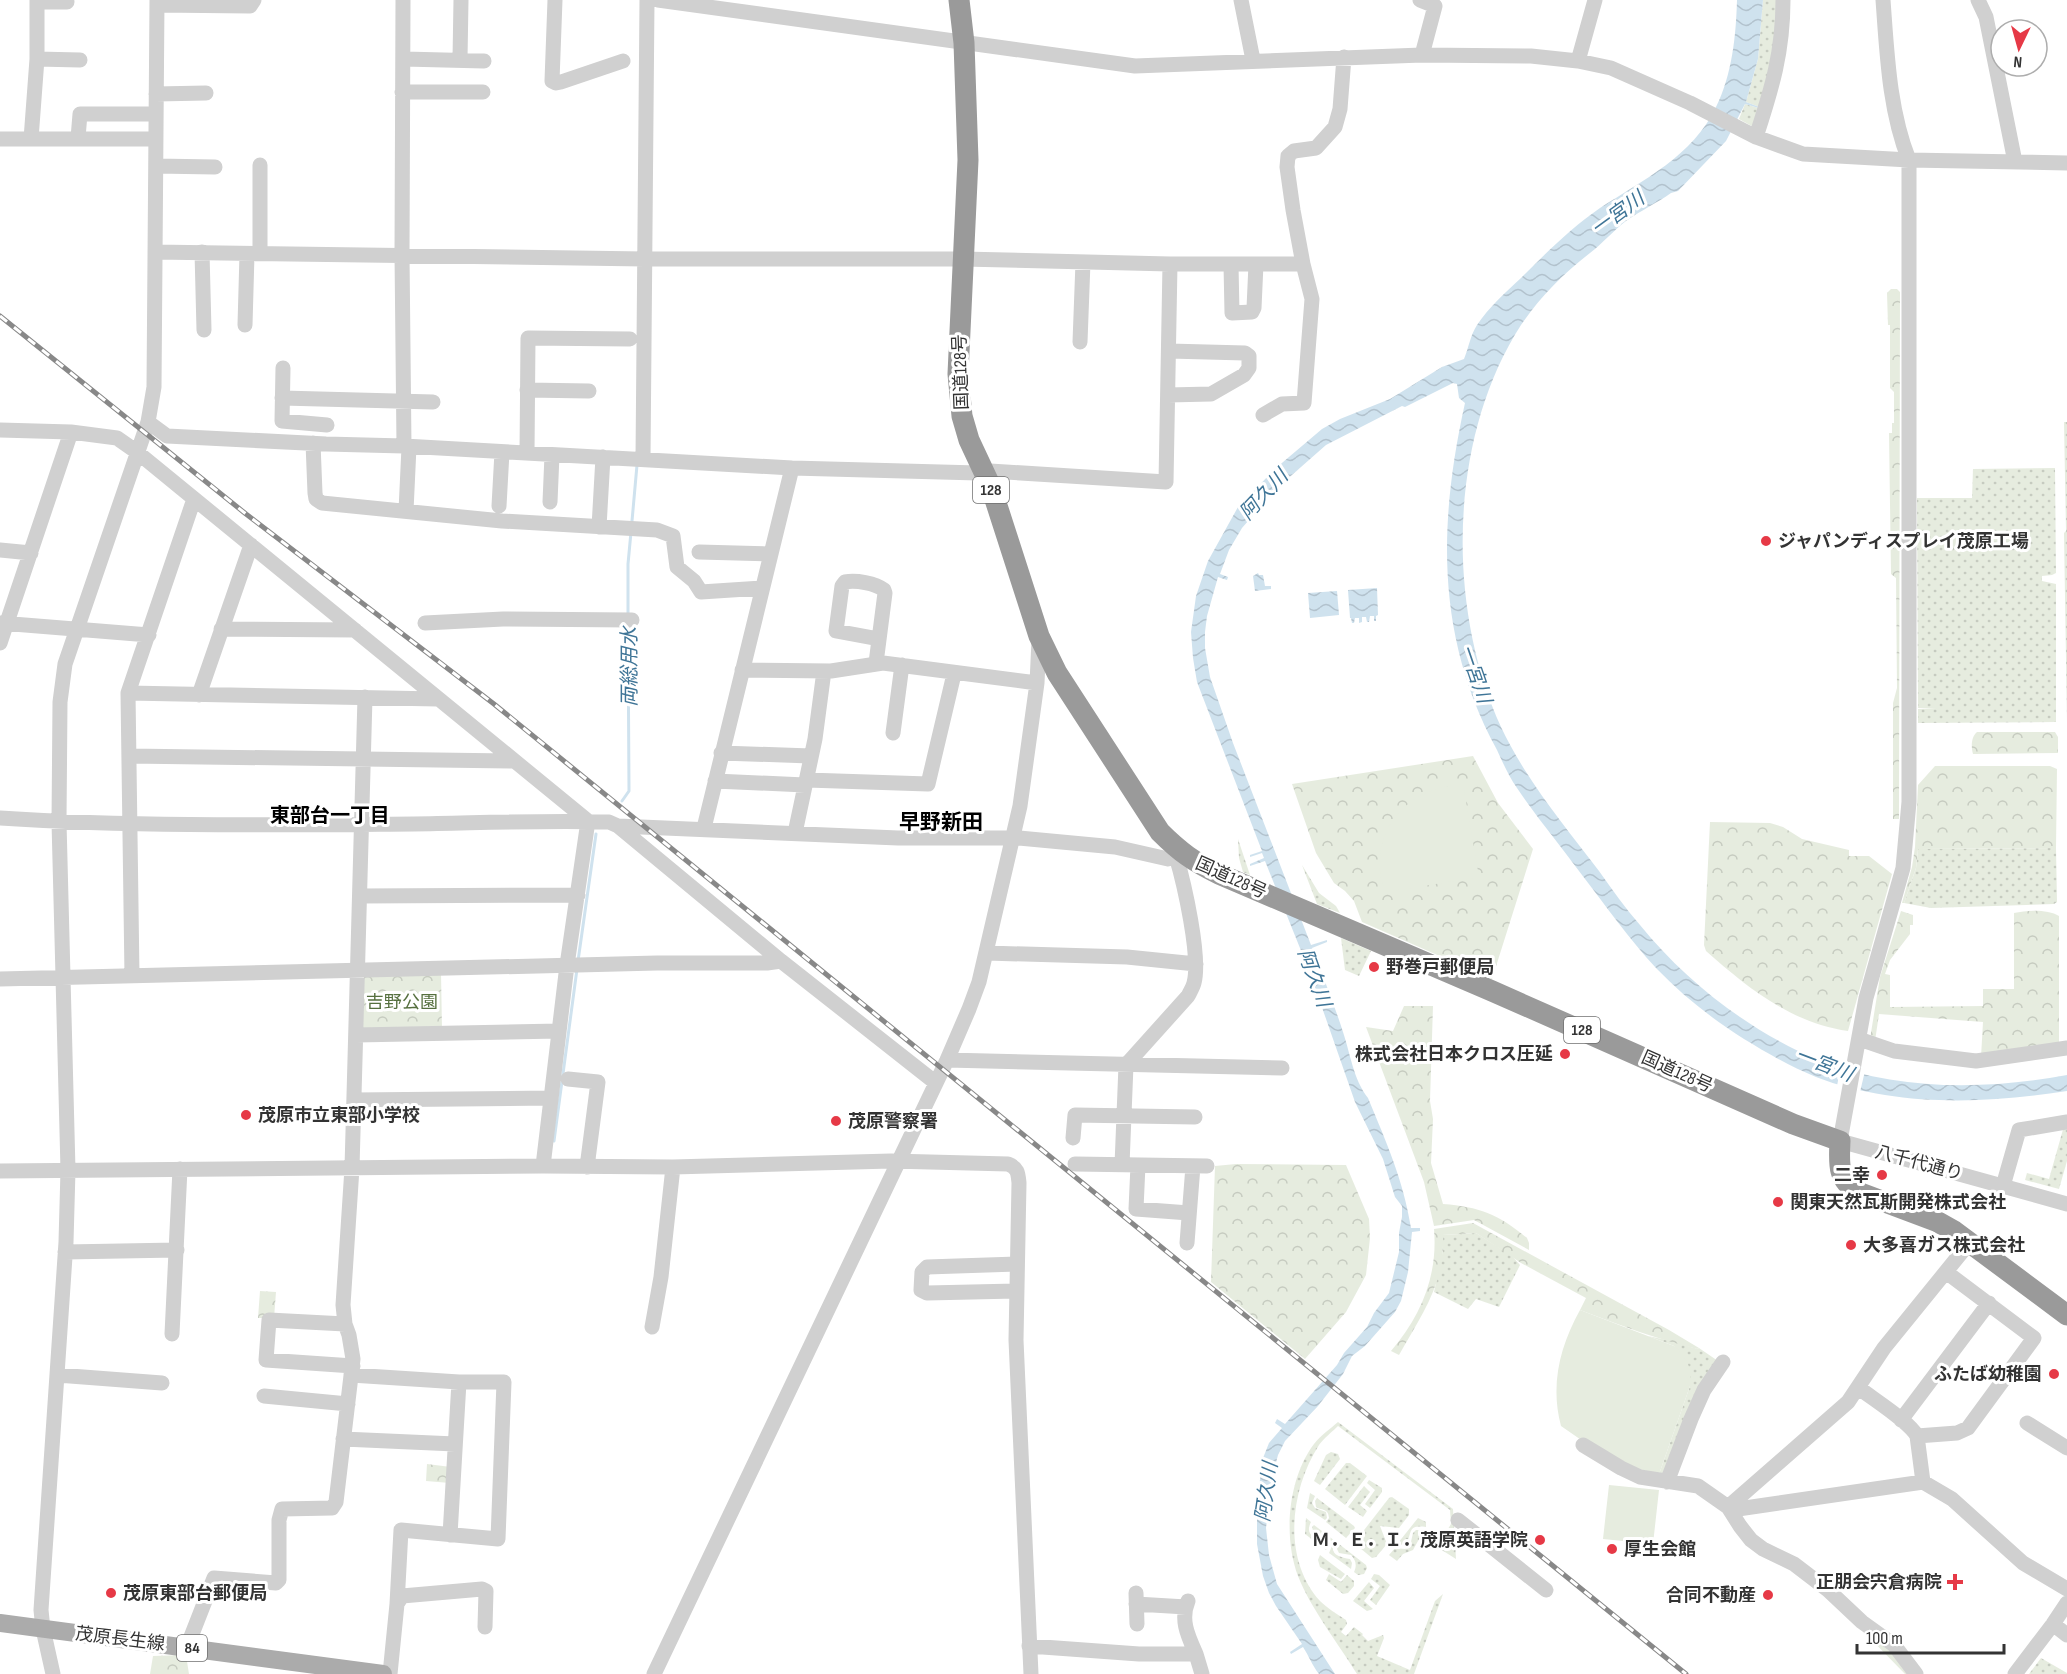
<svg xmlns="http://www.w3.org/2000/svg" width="2067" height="1674" viewBox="0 0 2067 1674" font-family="'Sofia Sans Condensed','Noto Sans JP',sans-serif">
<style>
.grass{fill:url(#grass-dots)}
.forest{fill:url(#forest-crowns)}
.pitch{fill:#e6ecdf}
.water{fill:url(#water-waves)}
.pier{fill:#fff}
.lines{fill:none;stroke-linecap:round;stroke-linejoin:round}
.stream{stroke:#cfe2ee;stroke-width:3}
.minor{stroke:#d0d0d0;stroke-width:15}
.major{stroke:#ababab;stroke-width:18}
.highway{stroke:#9a9a9a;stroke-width:21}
.rail-casing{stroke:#888;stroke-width:5}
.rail{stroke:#fff;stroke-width:3;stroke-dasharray:9;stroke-linecap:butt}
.poi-dot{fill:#e63946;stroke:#fff;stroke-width:2}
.labels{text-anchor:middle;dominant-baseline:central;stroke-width:6;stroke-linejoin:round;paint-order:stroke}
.shield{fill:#fff;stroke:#707070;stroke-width:1.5}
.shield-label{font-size:16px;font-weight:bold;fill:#333}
.street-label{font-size:18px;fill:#333;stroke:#fff}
.poi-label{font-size:18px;font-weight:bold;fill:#333;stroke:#fff;text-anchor:start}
.park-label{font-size:18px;fill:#56703f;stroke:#fff}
.water-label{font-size:20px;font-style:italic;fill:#3f7597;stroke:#fff}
.neighbourhood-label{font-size:20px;font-weight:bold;fill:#000;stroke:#fff}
.quarter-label{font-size:21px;font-weight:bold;fill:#000;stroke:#fff}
</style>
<defs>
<pattern id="grass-dots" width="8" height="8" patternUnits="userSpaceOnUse" patternTransform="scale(1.5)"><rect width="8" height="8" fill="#e6ecdf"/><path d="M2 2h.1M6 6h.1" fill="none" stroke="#c6cbc0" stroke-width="1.8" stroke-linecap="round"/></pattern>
<pattern id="forest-crowns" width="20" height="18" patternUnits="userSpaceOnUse" patternTransform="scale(1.5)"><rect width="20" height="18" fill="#e6ecdf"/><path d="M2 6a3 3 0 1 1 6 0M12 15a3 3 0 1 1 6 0" fill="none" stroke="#c6cbc0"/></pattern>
<pattern id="water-waves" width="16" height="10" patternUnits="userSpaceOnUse" patternTransform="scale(1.5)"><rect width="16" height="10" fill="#cfe2ee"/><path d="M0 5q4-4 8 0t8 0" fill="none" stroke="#b2c2cd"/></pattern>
</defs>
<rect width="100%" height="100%" fill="#fff"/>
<path class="grass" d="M1763 0H1779L1780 14 1762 108 1746 102 1758 59Z
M1745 104 1762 109 1757 129 1739 119Z
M2064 422H2067V722L2064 533 2066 531Z
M2055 468 2056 573 2052 575 2042 576V581L2056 584V722L1918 723V709H1936L1918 708 1917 498H1972L1973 469Z
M1238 839 1250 875 1243 872 1239 858Z
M2056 848 2057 902 2054 904 1931 908 1904 903 1916 868 1918 849Z
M1302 865 1319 893 1336 906 1340 913 1317 904Z
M1341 938 1371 951 1359 976 1345 970Z
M2067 1125V1161L2059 1189 2025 1180 2027 1173 2049 1179 2064 1126Z
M1476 1233 1512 1256 1520 1265 1499 1307 1476 1299 1468 1309 1434 1292 1443 1250V1235Z
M1648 1336 1672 1341 1697 1349 1699 1348 1718 1361 1666 1470 1658 1477 1690 1386 1674 1346Z
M1338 1422 1453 1509 1456 1559 1437 1547 1451 1524 1450 1510 1338 1426C1332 1432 1324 1438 1319 1445 1290 1490 1282 1559 1320 1601 1327 1608 1337 1614 1346 1620L1347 1624 1341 1632 1346 1636 1354 1627 1363 1634 1362 1635 1368 1641 1383 1635 1384 1638 1377 1656 1410 1670 1435 1601 1443 1594 1414 1674H1357C1338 1643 1311 1609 1298 1576 1283 1537 1288 1478 1314 1444 1321 1435 1330 1429 1338 1422Z
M1331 1452 1338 1454 1340 1459 1320 1485 1314 1481 1326 1455Z
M1346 1463H1350L1367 1476 1345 1505 1325 1489Z
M1369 1480 1382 1488V1492L1370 1508 1365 1504 1375 1490 1367 1483Z
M1364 1486 1370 1492 1360 1505 1367 1511 1363 1517 1348 1507Z
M1310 1493 1315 1496 1312 1503 1315 1508 1326 1512 1327 1518 1325 1520 1307 1508Z
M1392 1497 1409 1509V1515L1399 1528 1380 1526 1387 1544 1376 1557 1372 1558 1354 1543 1389 1498Z
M1317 1498 1354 1526 1355 1528 1346 1538 1326 1522 1329 1518C1328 1508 1323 1511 1316 1507L1315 1501Z
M1306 1518 1311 1522C1304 1536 1316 1538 1326 1541L1328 1546 1326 1550 1305 1534Z
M1418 1518 1426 1522V1527C1409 1525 1412 1530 1407 1543L1399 1545 1398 1543Z
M1314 1525 1335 1541C1328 1554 1339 1557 1350 1559L1352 1563 1351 1569 1329 1553C1338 1536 1324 1538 1314 1534L1312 1527Z
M1416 1530H1421L1423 1532 1413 1550 1403 1554 1397 1561 1389 1555 1395 1548 1405 1549 1410 1546 1413 1533Z
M1339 1544 1366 1565 1367 1568 1364 1574 1358 1575 1354 1572C1357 1566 1356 1560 1351 1555L1339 1553 1337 1549Z
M1320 1555 1345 1574 1341 1579 1320 1567 1318 1560Z
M1329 1574 1341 1582 1347 1575 1354 1581V1586L1348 1593 1343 1594 1326 1580Z
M1374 1574 1379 1575 1390 1585 1376 1605 1370 1600 1380 1586 1371 1579Z
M1369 1582 1374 1588 1364 1601 1373 1609 1367 1611 1353 1601Z
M1820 1587 1869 1628 1912 1674H1905Z
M2041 1658 2067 1673V1674H2029Z"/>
<path class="forest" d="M1891 289H1897L1900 292 1899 819H1893V703L1897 688 1896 578 1891 574 1889 433H1892V423H1894V392L1890 388V325H1888L1887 293Z
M1977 732H2055L2058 737V753L1975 754H1973C1971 747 1971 737 1977 732Z
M1473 756 1498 803 1533 849 1492 979 1362 922 1354 901 1345 891 1334 883 1316 853 1292 784Z
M1935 766H2050L2057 769 2056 848 1918 849 1916 868 1904 903H1902L1912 867 1915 847 1918 785Z
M1710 822 1770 823 1783 827 1802 839 1849 850V856H1869L1892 874 1848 1031C1791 1023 1748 988 1706 951L1704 945Z
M1901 911 1913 915V925H1910V934L1890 960 1885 974 1890 975V1007L1983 1006V989H2014V913C2027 910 2048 909 2059 916V1045L1981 1057 1983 1022 1879 1014 1875 1041 1870 1039 1880 977Z
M441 973 442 1029 362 1030 364 975Z
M1404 1006H1433L1430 1101 1433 1119 1431 1163 1443 1204C1480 1207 1498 1214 1527 1238L1529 1243V1250L1474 1220 1434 1226 1424 1182 1366 1027 1393 1031Z
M1236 1164 1346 1165 1369 1219 1370 1238 1366 1275 1346 1312 1305 1359 1211 1282 1215 1166Z
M1473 1223 1669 1330 1699 1348 1697 1349C1657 1339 1619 1325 1580 1310L1586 1298 1521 1263 1476 1233 1443 1235C1445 1284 1422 1314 1399 1355L1391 1351C1421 1316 1438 1276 1434 1229Z
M260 1291 276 1292 274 1318H258Z
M427 1464 451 1467 450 1483 426 1481Z
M186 1655 189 1674H150L153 1656Z"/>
<path class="pitch" d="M1463 784 1479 877 1386 892C1380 880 1379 869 1380 856 1384 812 1421 787 1463 784Z
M1580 1310 1674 1346C1688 1358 1692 1369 1690 1386L1658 1477 1600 1453 1561 1426C1550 1385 1560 1346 1580 1310Z
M1609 1485 1659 1490 1653 1544 1603 1539Z"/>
<path class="water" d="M1737 0H1763L1758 59 1746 102 1762 108V109L1745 104 1726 141 1678 191 1671 193C1657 203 1640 211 1626 221 1613 231 1603 243 1590 253 1564 273 1540 297 1521 325 1448 438 1446 607 1501 727 1526 780 1564 825 1599 871 1612 889 1625 908 1640 925 1687 983 1752 1033 1821 1061 1898 1091 1987 1090 2067 1075V1091C1986 1104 1894 1107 1816 1077 1791 1067 1767 1053 1744 1039 1712 1019 1682 995 1656 968 1629 939 1606 906 1582 875 1561 846 1537 818 1517 788 1509 777 1503 763 1497 750 1436 638 1438 525 1465 403L1459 398 1457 384 1453 383 1405 407 1402 406 1326 445 1276 489 1242 528 1229 550 1220 574 1228 577 1227 580 1218 577 1207 616 1205 632V648L1210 677 1233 743 1311 945 1327 940V942L1312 948C1323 976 1334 1004 1343 1032 1351 1056 1353 1078 1368 1098 1387 1144 1403 1179 1411 1228H1420V1231L1412 1232 1408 1272 1401 1301 1395 1312 1365 1346 1352 1356 1343 1374 1318 1406 1285 1441 1278 1455 1272 1478 1266 1528 1269 1555 1277 1584 1335 1674H1319C1312 1665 1309 1656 1303 1647L1291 1654 1290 1652 1302 1644 1276 1606 1269 1593 1263 1576 1257 1544V1501L1263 1458 1269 1443 1282 1428 1275 1423 1277 1419 1285 1424 1337 1365 1344 1353 1367 1327 1374 1313 1389 1293 1399 1252V1233L1402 1217V1206L1395 1197 1383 1159 1355 1102 1310 973 1265 861 1250 866V864L1264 858 1262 853 1250 857V855L1262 851 1197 682 1193 658 1191 632 1196 596 1208 561 1238 507 1276 468 1322 429 1340 419 1390 399 1442 367 1464 359C1469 347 1470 336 1477 325 1489 307 1506 292 1521 278 1546 253 1571 228 1600 208 1643 180 1693 156 1716 107 1732 75 1736 36 1737 0Z
M1258 573 1259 575H1263L1265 586H1271V589L1255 591 1253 576Z
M1377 588 1378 615 1376 616V621H1374V616H1370L1369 622H1367L1366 617H1362V622L1359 623V618H1355L1354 623H1352L1351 618H1350L1348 590Z
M1337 591 1339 615 1310 618 1308 593Z"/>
<path class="pier" d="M1841 1064 1865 1071 1860 1092 1837 1086Z"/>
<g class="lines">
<path class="stream" d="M632 521 637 465
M628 615V564L631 532
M622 801 629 791 628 625
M578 961 596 834
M554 1141 577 969"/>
<path class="minor" d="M403 0 402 254 404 446
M555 0 552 81 556 83 561 82 623 61
M658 0 1135 66 1422 55 1531 56 1578 61 1611 68 1690 103 1756 137 1803 154 1909 160 2067 163
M1241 0 1253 60
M1420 0 1435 6 1422 55
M1883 0C1887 53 1889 110 1909 160V802L1903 868 1866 998 1840 1141 2067 1204
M1978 0 1986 17 2015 162
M38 2H67
M157 5 250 6 254 0
M37 59 80 60
M404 59 484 61
M460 59 461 0
M1578 61 1595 0
M402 92H483
M156 94 206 93
M1756 137C1772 88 1783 52 1783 0
M78 138 80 114H156
M0 139H156
M31 139 37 59V0
M260 165V253
M156 166 215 167
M155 252 645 259H962L1170 264H1303
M202 252 204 330
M1231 265 1232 313 1252 312 1254 308 1256 264
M245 325 247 254
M1080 342 1083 262
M283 368 282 421 327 425
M527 390 589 391
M1168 395 1211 394 1244 375 1249 368V356L1245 353 1169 351
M282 398 433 402
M1263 415 1282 404 1304 403 1312 299 1303 264 1293 210 1287 167 1288 156 1294 151 1316 148 1335 127 1340 109 1344 57
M148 422 167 436 326 444 404 446 792 468 978 473 990 471 1166 482 1170 264
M0 430 71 432 117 438 137 452 588 821
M313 443 315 493 316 499 322 503 502 521 657 530 673 536 677 567 694 581 701 592 762 588
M527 453 528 338 630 339
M643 459 647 0
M550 502 552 455
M499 506 502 452
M406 511 409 447
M599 527 603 457
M0 550 31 553
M699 552 771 554
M0 623 149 635
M425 623 503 619 632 620
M221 629 355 630
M0 643 71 432
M876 663 885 593 884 590C875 583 856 580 845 582L842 586 836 631 879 639
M742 670 831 671 883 663 1037 683
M128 693 438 699
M199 695 251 545
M893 733 902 665
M721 753 811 756
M129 756 514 761
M807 780 928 784 954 674
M715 781 805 785
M0 818C137 827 276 825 414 824 479 823 544 820 609 822L618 826 781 961 936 1083
M618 826 898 838H1019L1115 847 1168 859 1182 854
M704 828 792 468
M795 833 815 739 824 671
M360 896 578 895
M987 953 1127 957 1196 964
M132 976 128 693 194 499
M0 979 657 963H767L781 961
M356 1035 559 1031
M1859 1039 1894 1051 1976 1061 2067 1048
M947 1060 1282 1068
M568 1079 598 1082 587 1167
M354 1100 551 1098
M1073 1138 1075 1115 1195 1117
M1075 1164 1207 1166
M1122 1165 1126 1065 1188 996C1190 992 1193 987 1194 983 1201 957 1184 883 1176 856
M1138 1165 1136 1209 1189 1213
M543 1166 567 965 588 821
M0 1171 543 1166 673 1167 891 1161 1008 1164C1018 1168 1018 1173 1019 1183L1016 1340 1031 1674
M2003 1186 2019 1130 2067 1122
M1187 1243 1193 1166
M65 1252 177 1250
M1016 1291 927 1293 921 1290 922 1272 927 1267 1017 1264
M345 1324 269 1320 266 1360 353 1366
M652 1327 661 1277 673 1167
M172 1334 180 1169
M57 1375 162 1383
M351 1375 459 1382H504L498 1539 401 1530 397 1604
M1859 1388C1873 1399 1910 1422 1917 1436L1957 1433 1968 1428 2034 1338 1946 1272
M264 1396 348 1404
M1901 1420 1989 1303
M2027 1423 2067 1448
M1917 1436 1923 1482
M343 1439 455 1444
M1583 1445 1621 1468 1640 1477 1698 1486 1728 1507 1738 1509 1923 1482 1952 1499 2023 1563 2067 1589
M1667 1482 1691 1419 1704 1390 1723 1362
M1728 1507 1848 1402 1884 1348 1970 1242
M1728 1507 1740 1526 1751 1540 1763 1549 1794 1564 1828 1590 1862 1622 1894 1645 1916 1674
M1458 1520 1546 1590
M450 1535 459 1382
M1136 1593 1137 1624
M1188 1601C1180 1620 1188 1636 1196 1654
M2067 1603 2053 1624 2067 1635
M1136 1604 1186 1607
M1029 1646 1139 1654H1196L1202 1674
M187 1647 214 1578 276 1583 279 1580V1520L282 1509 332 1508 336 1502 353 1359 349 1335 345 1324 343 1305 352 1168 365 697
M53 1674 43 1629 41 1610 66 1242 68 1170 59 822 60 702 65 664 148 422 154 387 157 0
M390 1674 397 1604 402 1596 482 1589 486 1591 485 1627
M654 1674 947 1060 969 1009 979 982 1020 806 1037 683 1039 640
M2015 1674 2053 1624"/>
<path class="major" d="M0 1623 383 1674"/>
<path class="highway" d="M959 0 964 43 968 160 958 374 962 416 969 440 991 487 1039 636 1057 673 1160 832C1180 852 1194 862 1219 874L1492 991 1793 1124 1840 1141C1839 1163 1837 1180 1858 1192L1938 1222 1954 1231 2067 1315"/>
<g class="rail-casing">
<path id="rail" d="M0 316 246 514 494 704 1686 1674"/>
</g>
<use href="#rail" class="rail"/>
</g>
<g class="poi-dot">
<circle cx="1766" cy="541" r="6"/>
<circle cx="1374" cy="967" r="6"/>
<circle cx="1565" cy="1054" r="6"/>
<circle cx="246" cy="1115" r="6"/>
<circle cx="836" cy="1121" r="6"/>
<circle cx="1882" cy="1175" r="6"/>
<circle cx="1778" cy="1202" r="6"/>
<circle cx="1851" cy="1245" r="6"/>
<circle cx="2054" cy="1374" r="6"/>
<circle cx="1540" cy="1540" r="6"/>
<circle cx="1612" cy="1549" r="6"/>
<path d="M1952 1573h6v6h6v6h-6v6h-6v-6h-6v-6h6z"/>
<circle cx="111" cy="1593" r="6"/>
<circle cx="1768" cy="1595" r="6"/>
</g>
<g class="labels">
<g class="shield">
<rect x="973" y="477" width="36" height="26" rx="4.5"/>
<rect x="1564" y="1017" width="36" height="26" rx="4.5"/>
<rect x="177" y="1635" width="30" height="26" rx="4.5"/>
</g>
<g class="shield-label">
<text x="991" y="490">128</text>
<text x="1582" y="1030">128</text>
<text x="192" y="1648">84</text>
</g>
<g class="street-label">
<text transform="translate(961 372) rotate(-92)">国道128号</text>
<text transform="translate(1231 878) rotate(24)">国道128号</text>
<text transform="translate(1677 1072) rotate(24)">国道128号</text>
<text transform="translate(1919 1163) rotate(15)">八千代通り</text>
<text transform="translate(120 1639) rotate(7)">茂原長生線</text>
</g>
<g class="poi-label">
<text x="1778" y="541">ジャパンディスプレイ茂原工場</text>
<text x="1386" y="967">野巻戸郵便局</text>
<text x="1553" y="1054" text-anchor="end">株式会社日本クロス圧延</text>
<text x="258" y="1115">茂原市立東部小学校</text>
<text x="848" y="1121">茂原警察署</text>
<text x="1870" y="1175" text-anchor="end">二幸</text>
<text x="1790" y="1202">関東天然瓦斯開発株式会社</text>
<text x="1863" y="1245">大多喜ガス株式会社</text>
<text x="2042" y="1374" text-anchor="end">ふたば幼稚園</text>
<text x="1528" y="1540" text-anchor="end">Ｍ．Ｅ．Ｉ．茂原英語学院</text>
<text x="1624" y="1549">厚生会館</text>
<text x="1942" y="1582" text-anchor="end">正朋会宍倉病院</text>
<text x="123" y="1593">茂原東部台郵便局</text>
<text x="1756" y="1595" text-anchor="end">合同不動産</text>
</g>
<g class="park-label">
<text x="402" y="1002">吉野公園</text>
</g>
<g class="water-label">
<text transform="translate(1618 214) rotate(-36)">一宮川</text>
<text transform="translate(1264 495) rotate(-47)">阿久川</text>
<text transform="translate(630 667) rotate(-90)">両総用水</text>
<text transform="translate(1475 674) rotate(71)">一宮川</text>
<text transform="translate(1314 978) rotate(70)">阿久川</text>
<text transform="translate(1824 1065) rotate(21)">一宮川</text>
<text transform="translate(1267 1492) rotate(-82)">阿久川</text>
</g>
<g class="neighbourhood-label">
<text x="330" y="816">東部台一丁目</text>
</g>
<g class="quarter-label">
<text x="941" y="822">早野新田</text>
</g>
</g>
<g transform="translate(2019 48) rotate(185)"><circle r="28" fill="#ffffff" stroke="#adadad" stroke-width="1.5"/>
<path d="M0-4.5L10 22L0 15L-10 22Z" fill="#e63946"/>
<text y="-9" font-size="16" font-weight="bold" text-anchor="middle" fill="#333333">N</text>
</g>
<path d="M1857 1644v9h147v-9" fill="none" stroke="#333333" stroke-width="3"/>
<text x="1866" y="1644" font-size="18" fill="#333333" stroke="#ffffff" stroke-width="4.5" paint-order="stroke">100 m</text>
</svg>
